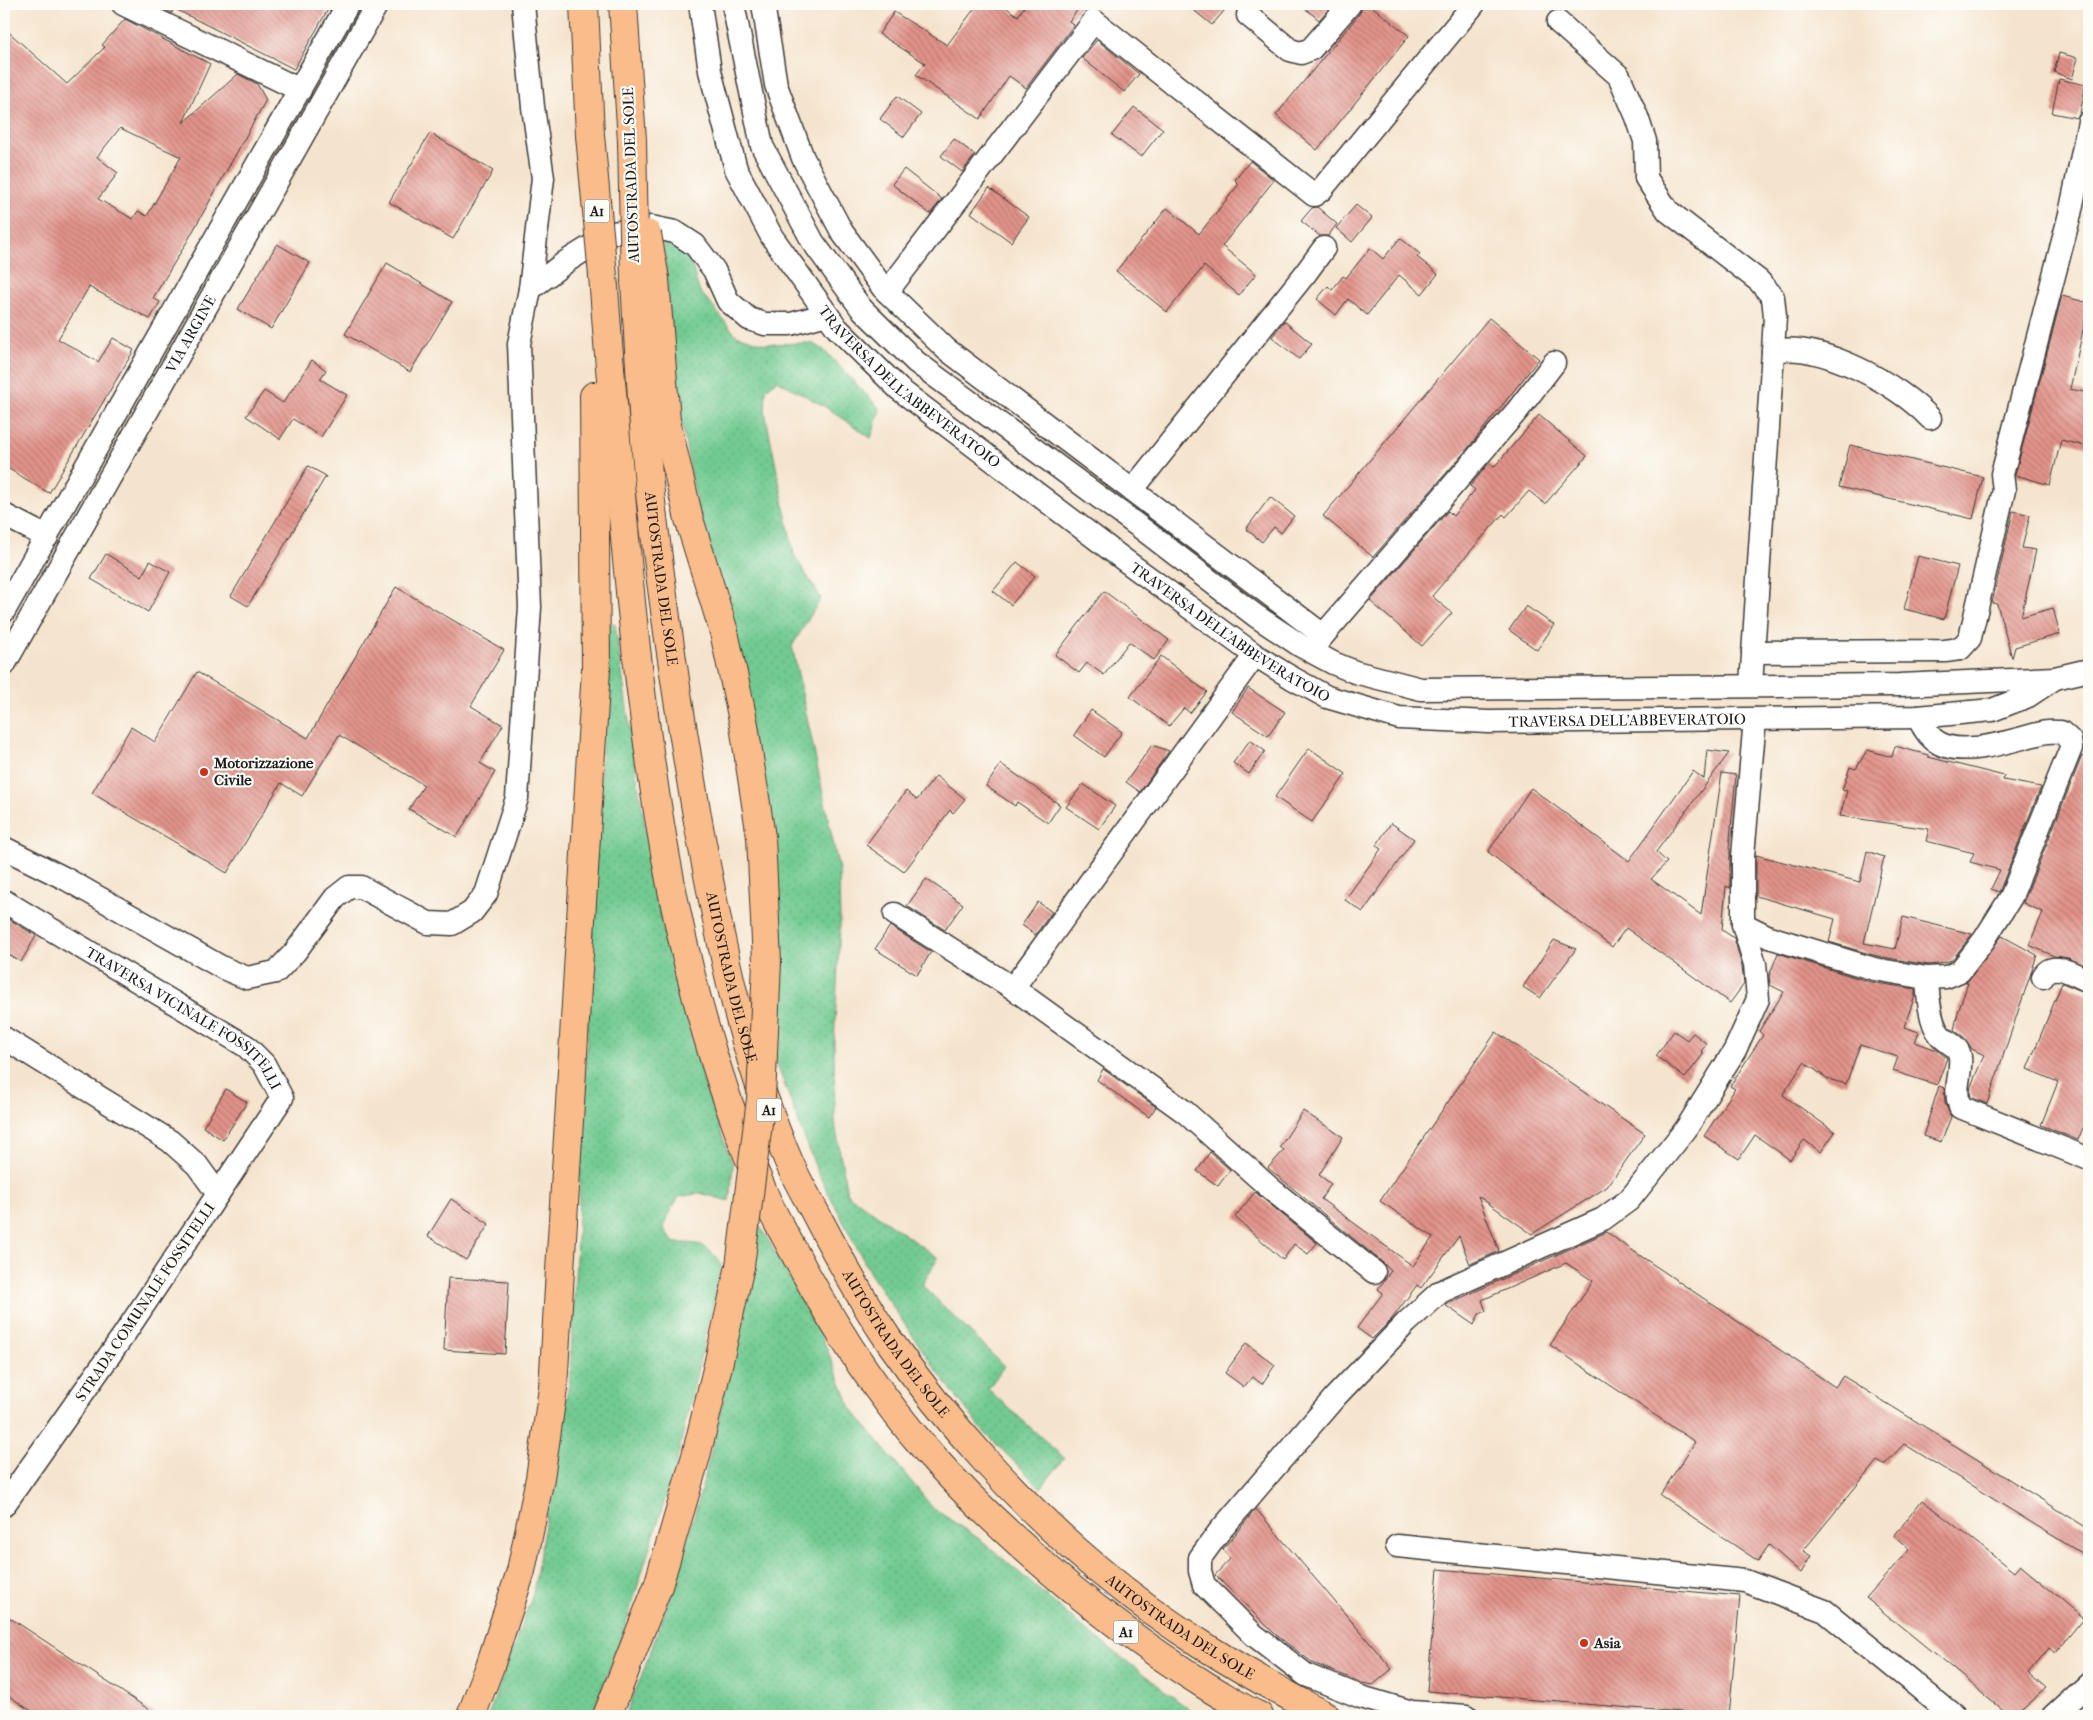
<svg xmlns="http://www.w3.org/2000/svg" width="2093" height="1720" viewBox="0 0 2093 1720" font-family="'IM FELL French Canon',serif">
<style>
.grass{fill:url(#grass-dots);stroke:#477456}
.building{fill:url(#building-back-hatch);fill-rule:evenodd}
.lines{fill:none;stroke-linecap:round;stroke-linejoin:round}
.minor-casing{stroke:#3d3a37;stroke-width:25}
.highway-casing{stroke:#3d3a37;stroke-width:30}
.minor{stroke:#fff;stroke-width:22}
.highway{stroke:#f9bc8a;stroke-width:28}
.highway-bridge-casing{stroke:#3d3a37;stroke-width:30;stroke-linecap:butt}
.highway-bridge{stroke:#f9bc8a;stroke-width:28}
.poi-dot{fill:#c8321e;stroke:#fdfcf7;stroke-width:2}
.labels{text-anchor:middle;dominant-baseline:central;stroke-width:4.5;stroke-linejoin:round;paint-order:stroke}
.shield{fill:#fdfcf7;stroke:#605f5e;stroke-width:1}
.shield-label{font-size:14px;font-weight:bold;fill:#1c1c1c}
.street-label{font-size:15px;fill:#1c1c1c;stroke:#fdfcf7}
.poi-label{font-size:15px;font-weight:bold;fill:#1c1c1c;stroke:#fdfcf7;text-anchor:start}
</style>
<defs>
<pattern id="grass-dots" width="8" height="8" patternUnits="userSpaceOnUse" patternTransform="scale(1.25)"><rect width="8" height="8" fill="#72cb91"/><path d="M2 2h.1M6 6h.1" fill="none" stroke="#62ae7c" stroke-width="1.8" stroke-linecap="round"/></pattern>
<pattern id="building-back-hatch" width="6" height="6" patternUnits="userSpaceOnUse" patternTransform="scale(1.25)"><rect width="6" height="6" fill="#e2938a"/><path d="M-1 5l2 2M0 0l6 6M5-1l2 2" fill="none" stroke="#b67770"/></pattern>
</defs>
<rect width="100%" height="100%" fill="#fdfcf7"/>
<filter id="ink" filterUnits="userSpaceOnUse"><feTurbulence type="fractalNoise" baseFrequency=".02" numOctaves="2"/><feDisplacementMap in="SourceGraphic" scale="10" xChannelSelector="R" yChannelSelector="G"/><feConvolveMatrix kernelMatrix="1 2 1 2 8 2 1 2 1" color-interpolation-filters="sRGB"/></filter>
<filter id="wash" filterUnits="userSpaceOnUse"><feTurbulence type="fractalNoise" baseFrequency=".0096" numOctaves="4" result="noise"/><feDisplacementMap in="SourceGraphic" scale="20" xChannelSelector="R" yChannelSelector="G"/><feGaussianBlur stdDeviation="1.12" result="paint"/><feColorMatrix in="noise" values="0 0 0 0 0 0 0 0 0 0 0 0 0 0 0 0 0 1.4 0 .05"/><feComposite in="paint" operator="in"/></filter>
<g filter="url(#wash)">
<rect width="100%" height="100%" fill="#f5e4cd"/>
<path class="grass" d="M663 243H669L682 250 691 262 699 290 736 335 765 344 811 343 824 350 880 409 871 438 829 409 777 380 766 389 765 412 794 555 821 598 792 646 839 870 840 925 834 1044 835 1123 847 1194 938 1258 922 1285 1004 1366 988 1389 1064 1458 1041 1488 984 1432 939 1374 871 1275 817 1171 773 1054 772 921 678 402Z
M611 623 615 624 637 778 664 935 704 1083 733 1166 729 1201 700 1193 679 1197 667 1216 664 1229 674 1243C700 1243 705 1243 722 1264L675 1468 618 1648 591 1716H488L533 1594 570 1377 608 627Z
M759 1224 820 1332 851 1408 933 1508 985 1543 1082 1627 1194 1713 1122 1716H625C692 1559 728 1391 759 1224Z"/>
<g id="blocks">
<path class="building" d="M153 4H331L294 69 173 8 172 13Z
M978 4H1001L1018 16 1026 4H1082L1069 21 1074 25 1026 88 1009 76 980 119 916 75 925 63 879 34 894 12 947 45Z
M1186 4H1230L1212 25Z
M1300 4H1333L1319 20Z
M1363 4H1369L1409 36 1317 150 1276 115 1360 13Z
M125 19 210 64 183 123 238 74 257 84 266 100 188 240 153 298 160 302 150 319 89 287 58 339 98 362 113 338 134 350 49 493 4 466V28L67 84 105 47 102 45ZM120 128 181 157 147 216 138 211 133 219 98 199 118 173 97 157Z
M1097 40 1139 74 1124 92 1082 58Z
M2059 53 2078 58 2072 79 2054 72Z
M2059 79 2086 85 2080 113 2077 118 2052 113Z
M897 96 921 114 904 137 880 119Z
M1134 107 1163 129 1141 157 1112 135Z
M430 133 493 171 453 239 389 202Z
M954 139 975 155 962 172 941 156Z
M1250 161 1274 180 1222 246 1256 274 1239 295 1204 266 1167 312 1116 271 1167 208 1199 234 1239 184 1235 180Z
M904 169 942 199 930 214 892 184Z
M989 188 1029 217 1011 242 971 213Z
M1356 205 1372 218 1352 242 1336 228Z
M1317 207 1337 224 1328 236H1320L1301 221 1312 208Z
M1400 238 1420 254 1417 257 1438 274 1422 294 1399 275 1367 315 1348 299 1336 315 1317 299 1328 286 1332 290 1343 276 1346 278 1370 248 1383 259Z
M277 244 310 263 271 329 238 309Z
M387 263 452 302 410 372 345 334Z
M2062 296 2089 303 2070 389 2089 393V447L2061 440 2050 485 2015 475Z
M1489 318 1539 359 1469 447 1373 557 1323 516Z
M1284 321 1312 344 1299 359 1272 337Z
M312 360 326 370 320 379 347 395 321 437 293 419 280 439 246 416 264 391 283 403Z
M1539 415 1587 456 1545 504 1529 491 1506 517 1503 514 1481 539 1432 596 1452 613 1422 646 1370 601 1448 511 1453 516 1475 490 1470 486 1489 463 1494 467Z
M1850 445 1983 477 1973 519 1839 487Z
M308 466 326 476 248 606 231 596Z
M1270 497 1294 516 1281 533 1274 527 1262 542 1246 529Z
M2013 511 2030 515 2022 548 2036 550 2021 617 2053 608 2060 634 2015 647 2012 658 1997 604 1992 603Z
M106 554 142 576 150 561 170 572 148 612 91 579Z
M1918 556 1958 566 1944 619 1904 609Z
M1017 562 1035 576 1011 605 993 591Z
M396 587 504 650 471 706 503 725 480 763 495 772 457 837 409 809 424 785 339 735 302 796 281 783 227 873 92 793 131 727 155 742 197 672 308 738Z
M1104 591 1169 640 1154 660 1129 642 1104 675 1087 663 1079 673 1055 655Z
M1526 606 1554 625 1537 650 1509 630Z
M1161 656 1207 692 1190 713 1184 708 1169 726 1130 697Z
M1248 688 1285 712 1268 736 1232 712Z
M1091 710 1122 732 1104 757 1074 735Z
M1250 740 1265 751 1249 774 1233 763Z
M1152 745 1169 751 1140 792 1126 782Z
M1895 746 1928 755V757L2004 776 2003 780 2041 787 1999 892 1991 889 2000 870 1970 862 1974 853 1926 841 1929 829 1840 816 1847 791 1842 790 1850 767 1856 769 1867 750 1892 757Z
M1309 748 1346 774 1312 822 1275 797Z
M1707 750 1729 753 1656 852 1667 862 1651 879 1701 915 1722 773 1736 775 1729 849H1730V888L1726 886 1722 930 1734 938 1742 966 1744 984 1730 1003 1626 928 1612 947 1488 852 1531 788 1629 861 1693 771 1704 779Z
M2082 756 2089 760V967L2068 958 2054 956 2029 945 2043 912 2023 903Z
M1001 764 1060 805 1048 823 1017 802 1015 806 986 786Z
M936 776 965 799 953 813 950 810 904 872 866 845 906 791 917 800Z
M1083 784 1115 806 1099 829 1066 807Z
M1391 823 1414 839 1363 912 1345 900 1381 849 1376 846Z
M1867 851 1884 857 1864 943 1895 949 1903 917 1972 934 1952 960 1939 964 1928 965 1877 956 1829 942 1835 919 1756 896V855L1860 882Z
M926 879 963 904 945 930 907 906Z
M1038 902 1052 912 1035 935 1022 925Z
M4 916 36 936 21 962 4 952Z
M890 926 931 952 917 975 875 949Z
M2002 936 2037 955 1987 1104 1971 1097 1970 1093 1971 1086 1984 1055 1972 1049 1965 1038 1954 1030 1958 1012 1968 983H1966Z
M1554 940 1576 949 1540 998 1523 987Z
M1778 953 1870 982 1915 989V996L1904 1027 1919 1032 1915 1042 1937 1050 1947 1058 1937 1085 1893 1071 1898 1057 1860 1045 1846 1084 1828 1079 1804 1062 1783 1095 1835 1132 1821 1152 1804 1140 1790 1160 1755 1135 1739 1159 1704 1136 1735 1089 1730 1086 1763 1035 1759 1031 1784 992 1770 985 1769 976Z
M2062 983 2089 994V1113L2078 1140 2041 1125 2058 1082 2027 1069Z
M1674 1031 1687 1040 1693 1033 1707 1044 1701 1051 1704 1053 1685 1078 1656 1056Z
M1496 1032 1645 1134 1607 1187 1532 1234 1478 1196 1499 1251 1470 1264 1459 1236 1421 1288 1417 1285 1391 1320 1372 1339 1357 1328 1383 1293 1378 1289 1391 1271 1382 1262 1268 1168 1284 1150 1280 1147 1303 1111 1343 1137 1319 1175 1331 1184 1321 1199 1413 1266 1433 1237 1380 1201Z
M1103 1069 1156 1107 1149 1117 1097 1080Z
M1939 1086 1944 1088 1945 1103 1951 1117 1941 1142 1923 1136Z
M226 1089 247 1102 223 1140 203 1127Z
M1210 1152 1230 1170 1218 1186 1197 1171Z
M1255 1192 1317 1243 1308 1254 1294 1244 1283 1260 1235 1217Z
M451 1199 489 1224 466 1260 428 1236Z
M1607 1232 1620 1242 1835 1387 1843 1376 2089 1529V1558L1904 1444 1884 1465 1877 1461 1803 1551 1811 1556 1801 1573 1769 1545 1758 1561 1660 1495 1695 1442 1550 1345 1593 1281 1566 1263 1482 1300 1486 1311 1479 1314 1474 1325 1445 1305Z
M448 1278 509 1281 505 1354 444 1350Z
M1246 1343 1275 1365 1262 1384 1252 1377 1244 1387 1225 1373Z
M1922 1500 2014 1572 2020 1565 2084 1618 2055 1653 2049 1648 2028 1673 2046 1689 2015 1716H2011L1866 1598 1909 1549 1894 1536Z
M1256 1509 1392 1669 1373 1685 1362 1683 1313 1663 1275 1634 1215 1575 1230 1559 1223 1549Z
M1438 1569 1740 1596 1729 1716 1427 1691Z
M4 1614 159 1716H39L4 1693Z"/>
</g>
</g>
<g filter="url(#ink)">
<use href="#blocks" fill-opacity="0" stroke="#3d3a37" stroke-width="1"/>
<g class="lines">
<g class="minor-casing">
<g id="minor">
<path d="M123 4 300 90"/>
<path id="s1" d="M700 4 710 71 736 169 772 237 837 328 899 389 1123 559 1255 655 1292 678 1327 697 1399 718 1489 722 1918 717 1992 710 2028 696 2055 678"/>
<path d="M733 4 762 146 813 242 861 308 916 362 1145 531 1256 616 1301 646 1333 663 1355 672 1421 689 1900 685 2055 678 2089 670"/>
<path d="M763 4 776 85 803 158 842 232 883 288 946 349 1323 635"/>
<path d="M1248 15 1290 50 1301 53 1311 49 1350 4"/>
<path d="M1558 22 1619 76 1637 117 1645 141 1646 178 1668 211 1759 281 1773 297 1775 316 1773 351 1751 685"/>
<path d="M530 289 567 261 612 233 651 227 675 232 695 245 714 270 728 301 749 319 765 324H791L827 314"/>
<path d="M887 292 1094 21 1314 195 1321 190 1474 4"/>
<path d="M1773 351C1820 341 1898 384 1930 418"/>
<path d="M1133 489 1305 274 1324 248"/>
<path d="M4 515 47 537"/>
<path d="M4 611 348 4"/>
<path d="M1314 646 1517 411 1554 363"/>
<path d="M1753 652 1945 651 1960 649 1970 638 2004 490 2002 474 2004 467 2070 214 2089 122"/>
<path id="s2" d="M4 665 377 4"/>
<path d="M4 848 66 879 223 968 247 978 276 972 295 952 335 898 349 887H361L428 923 452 924 472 912 486 894 517 798 530 607 519 344 530 289 543 178 533 107 523 4"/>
<path id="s3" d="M4 901 246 1046 264 1064 282 1098 218 1194"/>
<path d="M895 914 1013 988 1185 1112 1271 1189 1374 1272"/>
<path d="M1743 924 1769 937 1874 969 1927 978 1946 977 1960 971 1984 940 2011 897 2071 748 2070 740 2061 732C2055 732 2048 731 2042 733 2014 739 1958 761 1933 739 1926 733 1922 725 1918 717"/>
<path d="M2043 977C2052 959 2075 975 2089 981"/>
<path d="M1927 978C1928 994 1929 1022 1940 1035 1946 1043 1959 1045 1960 1057 1962 1075 1953 1087 1960 1107L2089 1159"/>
<path d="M1013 988 1255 655"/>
<path d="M4 1038 170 1141 197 1165 218 1194 123 1336 4 1505"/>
<path d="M1397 1546 1745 1581 1825 1611 1954 1716"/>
<path d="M1467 1716 1412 1712 1361 1697 1306 1675 1254 1635 1204 1585 1200 1571V1558L1219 1532 1336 1396 1406 1323 1440 1292 1603 1219 1629 1200 1686 1129 1735 1050 1758 999 1755 964 1743 924V856L1755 719"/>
<path d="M2053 1716 2089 1683"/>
</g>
</g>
<g class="highway-casing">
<g id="highway">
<path d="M584 4 590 135"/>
<path d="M623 4 632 141"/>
<path d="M655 279 666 421 689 519 724 632 744 725 761 837 767 962"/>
<path id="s4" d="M635 281C639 349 642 417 649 484 662 599 679 713 699 827 720 941 742 1055 789 1162 798 1183 810 1202 820 1222 841 1262 863 1302 888 1339 945 1421 1022 1506 1099 1570 1168 1628 1247 1674 1326 1716"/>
<path d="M604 287C611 392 621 497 631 602 652 805 683 1012 767 1201 775 1218 785 1235 794 1252 831 1322 876 1393 928 1452 959 1487 994 1521 1029 1552 1085 1602 1144 1647 1208 1687 1225 1697 1241 1708 1259 1716"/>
<path d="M471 1716 490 1666 521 1571 540 1478 553 1388 596 669 594 396"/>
<path d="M607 1716 658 1586 696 1456 719 1361 740 1266"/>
</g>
</g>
<use href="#minor" class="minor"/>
<use href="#highway" class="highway"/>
<g class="highway-bridge-casing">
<path id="highway-bridge" d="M590 135 604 287
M632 141 635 281
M647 234 655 279
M740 1266 761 1099 767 962"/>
</g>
<use href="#highway-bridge" class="highway-bridge"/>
</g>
</g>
<g class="poi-dot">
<circle cx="204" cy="772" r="5"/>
<circle cx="1584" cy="1643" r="5"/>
</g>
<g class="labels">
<g class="shield">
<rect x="584.5" y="199.5" width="25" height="23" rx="4"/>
<rect x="756.5" y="1098.5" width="25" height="23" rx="4"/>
<rect x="1113.5" y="1620.5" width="25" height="23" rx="4"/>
</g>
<g class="shield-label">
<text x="597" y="211">A1</text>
<text x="769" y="1110">A1</text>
<text x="1126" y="1632">A1</text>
</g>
<g class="street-label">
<text transform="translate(631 175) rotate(-92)">AUTOSTRADA DEL SOLE</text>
<text stroke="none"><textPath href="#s2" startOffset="380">VIA ARGINE</textPath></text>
<text stroke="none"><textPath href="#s1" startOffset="451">TRAVERSA DELL'ABBEVERATOIO</textPath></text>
<text stroke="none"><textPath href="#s4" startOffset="299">AUTOSTRADA DEL SOLE</textPath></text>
<text stroke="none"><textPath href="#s1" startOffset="856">TRAVERSA DELL'ABBEVERATOIO</textPath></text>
<text stroke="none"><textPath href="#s1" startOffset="1276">TRAVERSA DELL'ABBEVERATOIO</textPath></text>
<text stroke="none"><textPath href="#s4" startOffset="704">AUTOSTRADA DEL SOLE</textPath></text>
<text stroke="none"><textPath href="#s3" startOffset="216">TRAVERSA VICINALE FOSSITELLI</textPath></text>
<text transform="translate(145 1302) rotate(-56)">STRADA COMUNALE FOSSITELLI</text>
<text stroke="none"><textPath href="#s4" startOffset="1109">AUTOSTRADA DEL SOLE</textPath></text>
<text stroke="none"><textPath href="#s4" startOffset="1514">AUTOSTRADA DEL SOLE</textPath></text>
</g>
<g class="poi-label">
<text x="214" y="763">Motorizzazione<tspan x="214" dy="17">Civile</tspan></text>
<text x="1594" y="1643">Asia</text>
</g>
</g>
<rect width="2093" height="1720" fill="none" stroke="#fdfcf7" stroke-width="20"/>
</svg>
